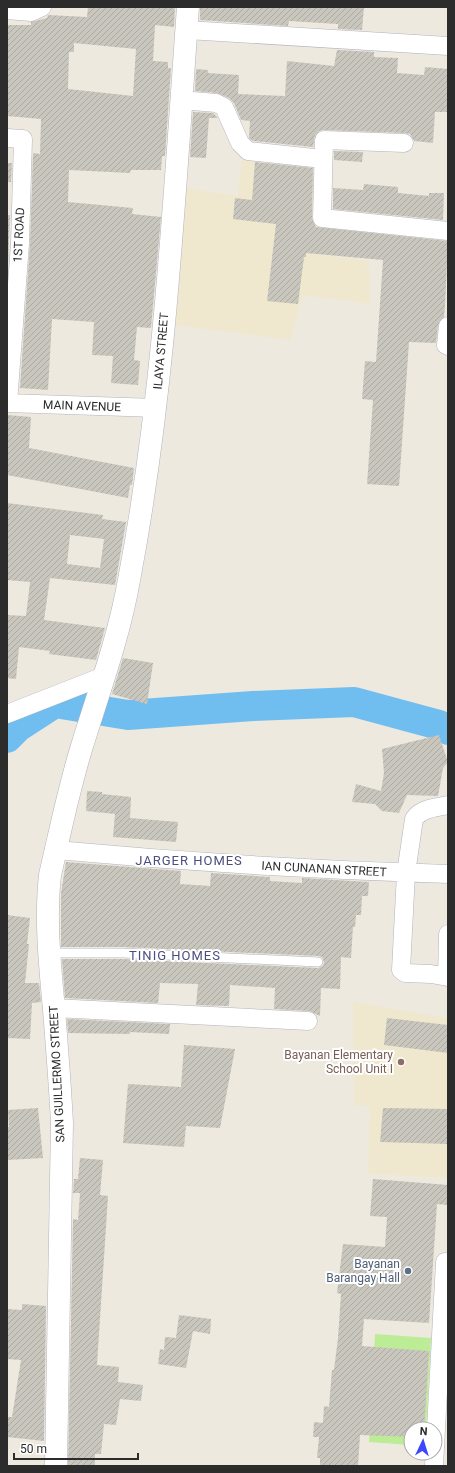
<svg xmlns="http://www.w3.org/2000/svg" width="455" height="1473" viewBox="0 0 455 1473" font-family="Roboto,sans-serif">
<style>
.education{fill:#efe8ce}
.pitch{fill:#bdec96}
.lines{fill:none;stroke-linecap:round;stroke-linejoin:round}
.river{stroke:#70bef0;stroke-width:30}
.building{fill:url(#building-hatch);fill-rule:evenodd}
.lane-casing{stroke:#b2b2bf;stroke-width:10}
.street-casing{stroke:#b2b2bf;stroke-width:19}
.secondary-casing{stroke:#b2b2bf;stroke-width:23}
.lane{stroke:#fff;stroke-width:9}
.street{stroke:#fff;stroke-width:18}
.secondary{stroke:#fff;stroke-width:22}
.education-dot{fill:#8d6e63;stroke:#fff;stroke-width:1.5}
.service-dot{fill:#5c6f8a;stroke:#fff;stroke-width:1.5}
.labels{text-anchor:middle;dominant-baseline:central;stroke-width:4;stroke-linejoin:round;paint-order:stroke}
.street-label{font-size:12px;fill:#2c2c2c;stroke:#fff}
.education-label{font-size:12px;fill:#785e54;stroke:#fff;text-anchor:end}
.service-label{font-size:12px;fill:#4e5e75;stroke:#fff;text-anchor:end}
.neighbourhood-label{font-size:13px;letter-spacing:1px;fill:#4b4e7e;stroke:#fff}
</style>
<defs>
<pattern id="building-hatch" width="6" height="6" patternUnits="userSpaceOnUse"><rect width="6" height="6" fill="#c9c6bd"/><path d="M-1 1l2-2M0 6l6-6M5 7l2-2" fill="none" stroke="#adaaa3"/></pattern>
</defs>
<rect width="100%" height="100%" fill="#eee9de"/>
<path class="education" d="M242 157 319 165 309 253 369 261 370 304 303 295 290 340 175 325 186 188 238 196Z
M353 1002 448 1018V1178L368 1174 370 1106 354 1105Z"/>
<path class="pitch" d="M375 1334 431 1338 426 1429H411V1445L369 1442Z"/>
<g class="lines">
<path class="river" d="M7 738 18 727 55 703 128 715 253 706 354 702 439 725 448 730"/>
</g>
<path class="building" d="M88 7H175L174 27 155 25 153 61 168 62V68H171L165 156H162L161 170H131L130 173 69 170 68 202 133 208 132 214 161 217 151 328 137 327 134 360 140 361 138 385 111 383 113 356 92 355 94 322 52 319 48 390 20 388 30 244 33 153 40 154 41 119 7 116V25H31V22L47 18 48 15 87 17ZM74 43 136 49 133 96 68 89 69 52H74Z
M200 7H364L362 30 338 29V24L289 21 288 26 200 20Z
M337 50 374 52V57L398 58 397 73 424 75 425 67 448 69V112H435L433 143 414 141 410 134 404 133 324 130 319 131 315 135 313 147 253 141 249 138 250 121 241 120 234 103 229 98 217 93 195 91 196 69 208 70V73L239 75 238 94 285 96 287 61 334 66Z
M193 112 213 113 218 118H209L206 158 190 157Z
M334 151 363 152 362 162 334 160Z
M255 162 313 168 312 218 316 227 448 241 445 306 444 317 438 325 436 343 409 342 399 486 367 484 373 400 362 399 365 361 376 362 383 260 306 253V257H304L298 304 267 301 276 224 233 219 235 198 252 200Z
M7 163H12L11 182H7Z
M364 184 398 187V193L429 196V193H444L443 220 333 209V188L363 190Z
M7 215H10L8 266H7Z
M7 415 31 417 29 448 134 468 132 485H130L128 498 7 475Z
M7 503 103 515 102 519 126 522 115 585 50 578 44 620 105 628 96 660 49 654 50 651 19 647 16 679 7 678V615L26 616 30 582 7 580ZM70 535 104 539 100 568 67 564Z
M123 658 153 663 147 704 112 694Z
M439 735 448 762 443 768 438 796 407 795 399 813 382 811 375 804 352 802 356 784 381 791 384 773 382 749Z
M87 791 102 792V794L131 797 130 818 178 822 176 842 113 837 115 814 86 811Z
M66 862 181 871 180 884 210 886 211 873 270 877V881L302 883V878L369 882 368 896H362L361 915H356L355 927H353L351 958 341 957 340 989 321 988 320 1016 309 1011 274 1009 275 988 230 985 229 1006 196 1005 198 984 160 983 158 1003 65 998 62 959H123L318 968 323 966 324 962 322 957 318 956 123 947H61V893Z
M7 915 30 918 27 944H29L25 983H39L41 1002 32 1003 30 1039 7 1038Z
M387 1018 448 1025V1053L384 1045Z
M67 1019 170 1024 169 1034 130 1032V1034L68 1033Z
M184 1045 235 1049 220 1128 186 1126 184 1147 123 1143 128 1084 181 1087Z
M38 1108 43 1158 7 1160V1127H9L8 1110Z
M383 1108 448 1109V1144L380 1142Z
M80 1158 103 1160 100 1195 108 1196 97 1365 119 1367 118 1382 143 1385 141 1401 120 1399 116 1425 104 1424 101 1454H95V1466H68L73 1219 78 1220 80 1193H73L74 1179H78Z
M373 1179 448 1185V1205L437 1204 429 1323 364 1319 362 1346 429 1351 424 1429H411V1437L360 1435 358 1466H320V1458H317L319 1437H313L314 1422 323 1423 324 1406 329 1407 332 1370H334L338 1338 341 1294 337 1293 343 1244 385 1247 387 1217 370 1216Z
M22 1304 46 1306 44 1441 7 1437V1417H12L21 1360 7 1359V1309L22 1310Z
M179 1315 211 1319 210 1334 193 1331 186 1368 158 1364 160 1349 164 1350 165 1337 176 1338Z"/>
<g class="lines">
<g class="lane-casing">
<path id="lane" d="M50 953H123L318 962"/>
</g>
<g class="street-casing">
<path id="street" d="M7 10 31 12 42 7
M187 30 448 46
M181 100 216 103 224 107 240 143 248 151 323 159
M7 138 23 139 20 244 8 403
M404 143 324 140 322 218 448 231
M448 326 446 345 448 346
M7 403 156 408
M7 714 104 676
M448 805C436 808 421 808 414 819L406 873 401 970 405 973 431 974 448 977
M56 850C186 862 317 870 448 874
M447 977 448 934
M54 1008 308 1021
M434 1466 445 1262"/>
</g>
<g class="secondary-casing">
<path id="secondary" d="M56 1466 62 1123C60 1085 57 1047 54 1010 50 965 45 920 50 875 60 832 69 788 82 746 99 691 119 637 129 580 165 391 174 198 188 7"/>
</g>
<use href="#lane" class="lane"/>
<use href="#street" class="street"/>
<use href="#secondary" class="secondary"/>
</g>
<circle class="education-dot" cx="401" cy="1062" r="4"/>
<circle class="service-dot" cx="408" cy="1271" r="4"/>
<g class="labels">
<g class="street-label">
<text transform="translate(19 235) rotate(-87)">1ST ROAD</text>
<text transform="translate(161 351) rotate(-85)">ILAYA STREET</text>
<text transform="translate(82 406) rotate(2)">MAIN AVENUE</text>
<text transform="translate(324 869) rotate(3)">IAN CUNANAN STREET</text>
<text transform="translate(57 1074) rotate(-93)">SAN GUILLERMO STREET</text>
</g>
<g class="education-label">
<text x="393" y="1055">Bayanan Elementary<tspan x="393" dy="14">School Unit I</tspan></text>
</g>
<g class="service-label">
<text x="400" y="1264">Bayanan<tspan x="400" dy="14">Barangay Hall</tspan></text>
</g>
<g class="neighbourhood-label">
<text x="189" y="860">JARGER HOMES</text>
<text x="175" y="955">TINIG HOMES</text>
</g>
</g>
<rect width="455" height="1473" fill="none" stroke="#2c2c2c" stroke-width="16"/>
<g transform="translate(423 1441) rotate(4)"><circle r="19" fill="#ffffff" stroke="#ababab"/>
<path d="M0-3L7 15L0 10L-7 15Z" fill="#3d48fc"/>
<text y="-6" font-size="11" font-weight="bold" text-anchor="middle" fill="#2c2c2c">N</text>
</g>
<path d="M14 1453v6h124v-6" fill="none" stroke="#2c2c2c" stroke-width="2"/>
<text x="20" y="1453" font-size="12" fill="#2c2c2c" stroke="#ffffff" stroke-width="3" paint-order="stroke">50 m</text>
</svg>
